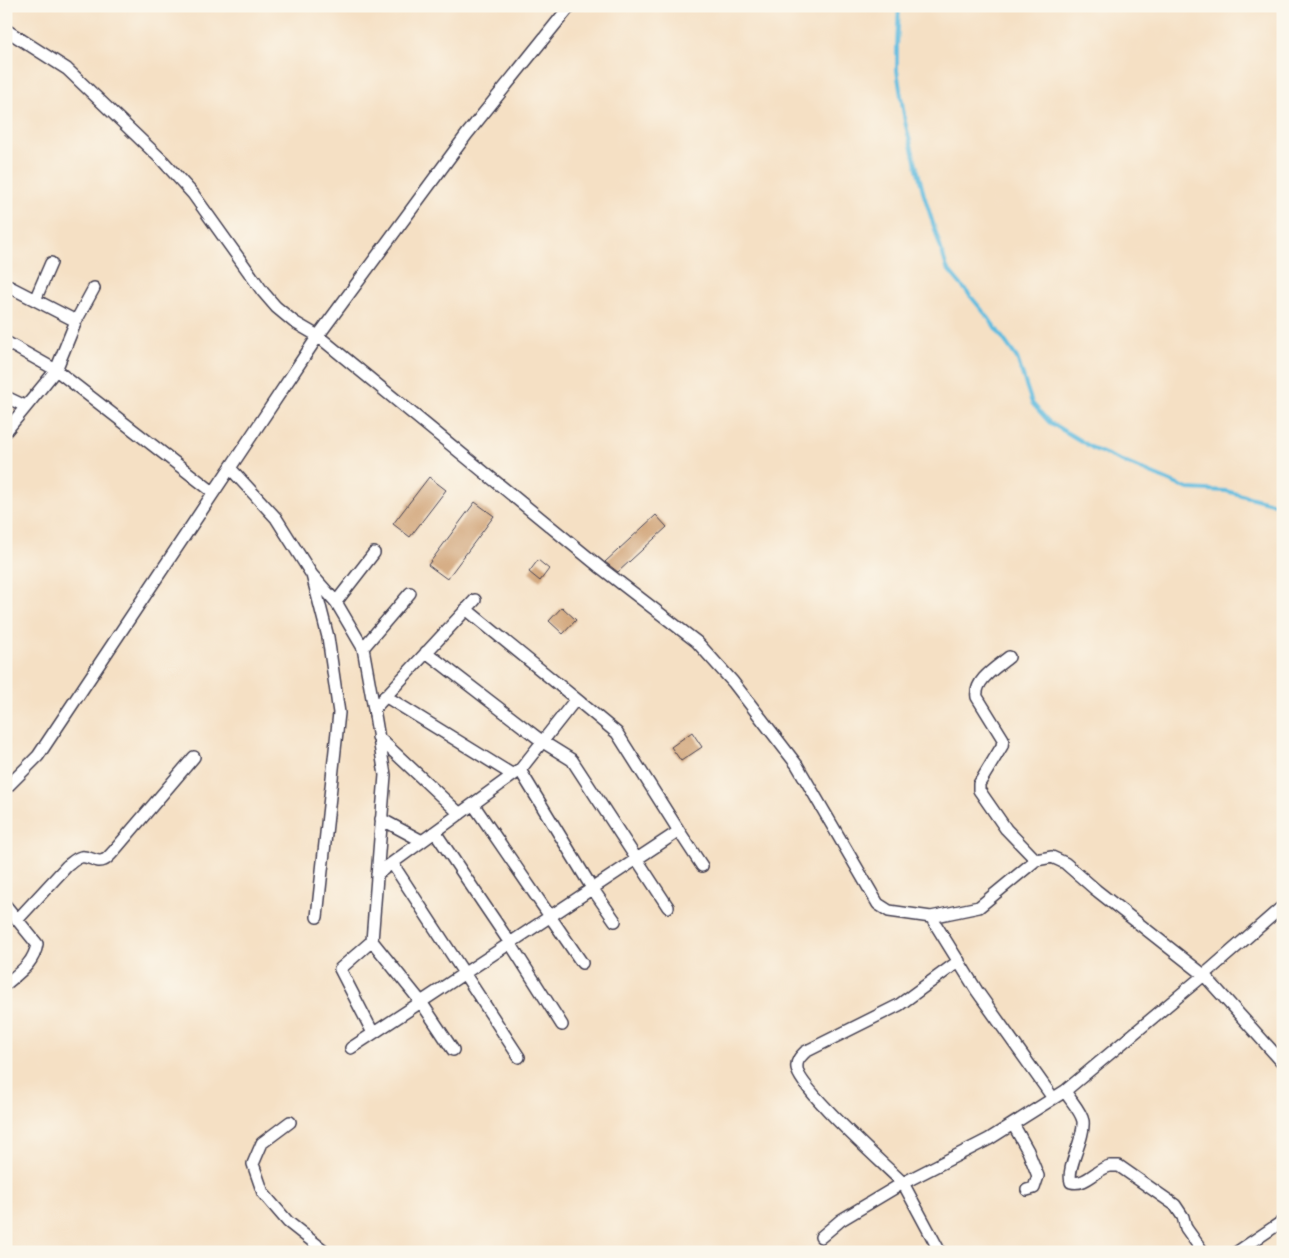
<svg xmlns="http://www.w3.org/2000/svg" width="1289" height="1258" viewBox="0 0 1289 1258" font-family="'Architects Daughter',sans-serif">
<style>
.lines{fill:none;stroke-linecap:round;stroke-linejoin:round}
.stream{stroke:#62bcdf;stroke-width:4}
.building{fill:#ce9e70}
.street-casing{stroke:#423e50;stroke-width:14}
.street{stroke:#fff;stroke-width:11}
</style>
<rect width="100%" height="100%" fill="#fbf7ec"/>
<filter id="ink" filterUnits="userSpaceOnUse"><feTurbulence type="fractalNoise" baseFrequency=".02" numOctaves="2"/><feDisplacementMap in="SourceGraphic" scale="10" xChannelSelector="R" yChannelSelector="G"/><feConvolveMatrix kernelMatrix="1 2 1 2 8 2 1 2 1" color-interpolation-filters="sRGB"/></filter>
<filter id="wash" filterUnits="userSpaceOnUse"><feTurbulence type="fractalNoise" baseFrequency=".0096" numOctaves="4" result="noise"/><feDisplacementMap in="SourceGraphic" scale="20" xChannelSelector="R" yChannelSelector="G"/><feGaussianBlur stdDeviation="1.12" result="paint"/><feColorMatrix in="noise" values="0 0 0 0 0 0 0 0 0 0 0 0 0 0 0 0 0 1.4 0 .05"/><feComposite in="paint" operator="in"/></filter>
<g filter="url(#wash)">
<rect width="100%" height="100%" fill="#f5e0c4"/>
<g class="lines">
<path class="stream" d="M899 6 897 46V70L905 122 924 195 947 268 987 316 1017 358 1032 403 1049 422 1096 450 1188 489 1226 491 1283 506"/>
</g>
<g id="blocks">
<path class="building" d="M429 477 446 490 410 537 393 524Z
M475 502 494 516 447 579 428 565Z
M656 515 667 527 618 572 605 562Z
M538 560 549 569 540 581 529 572Z
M562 607 576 620 563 634 549 621Z
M692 732 702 747 681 761 671 747Z"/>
</g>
</g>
<g filter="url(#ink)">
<use href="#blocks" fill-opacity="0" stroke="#423e50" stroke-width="1"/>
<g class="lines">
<g class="street-casing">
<path id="street" d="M6 30 67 69 163 161 193 194 263 292 276 307 294 322 318 336 601 568 697 642 733 682 797 765 878 904 889 911 931 917 979 907 1036 860 1052 857 1065 863 1096 890 1204 975 1283 1063
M6 285 76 321
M35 300 51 263
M6 342 56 370 213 492
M6 397 25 406
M6 431 56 370 76 321 94 288
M230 468 276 518 312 575 336 602 374 553
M312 575 328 637 339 713 317 917
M336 602 363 648 410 593
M466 609 581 703
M363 648 374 709 475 600
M426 652 543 742 572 760 668 907
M1009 657C997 667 974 680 977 697L1003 739 1002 746 979 784V790L1006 829 1036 860
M385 696 513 775
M378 737 460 814
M520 770 592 888 615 921
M6 788 38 756 318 336 467 134 570 6
M473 804 582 963
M381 819 422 841
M679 831 702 866
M435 832 510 943 562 1025
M392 863 519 1057
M377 874 520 770 576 699 617 733 679 831 421 1002 453 1050
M6 906 37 944C34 963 20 972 6 984
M931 917 977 991 1053 1098
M18 919 67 866C71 863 76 858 81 857 89 855 96 864 104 860 107 859 111 854 113 852L194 757
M372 941 340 969 373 1033
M959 961 899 1005 805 1052C800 1057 796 1061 797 1068 797 1087 885 1165 903 1183L989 1139 1065 1091 1204 975 1283 906
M351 1048 421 1002 372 941 385 775 374 709
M1065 1091C1070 1100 1081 1111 1083 1121 1085 1139 1066 1167 1071 1182 1086 1186 1096 1169 1110 1166 1113 1166 1116 1166 1119 1166L1175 1205 1183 1217 1186 1228 1203 1252
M290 1122 262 1143 253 1164 263 1193 288 1222 326 1252
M1013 1124 1028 1151 1038 1176 1034 1188 1027 1190
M821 1237 841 1220 903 1183 940 1252
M1237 1252 1283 1221"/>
</g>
<use href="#street" class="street"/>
</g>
</g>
<rect width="1289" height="1258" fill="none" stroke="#fbf7ec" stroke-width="25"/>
</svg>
